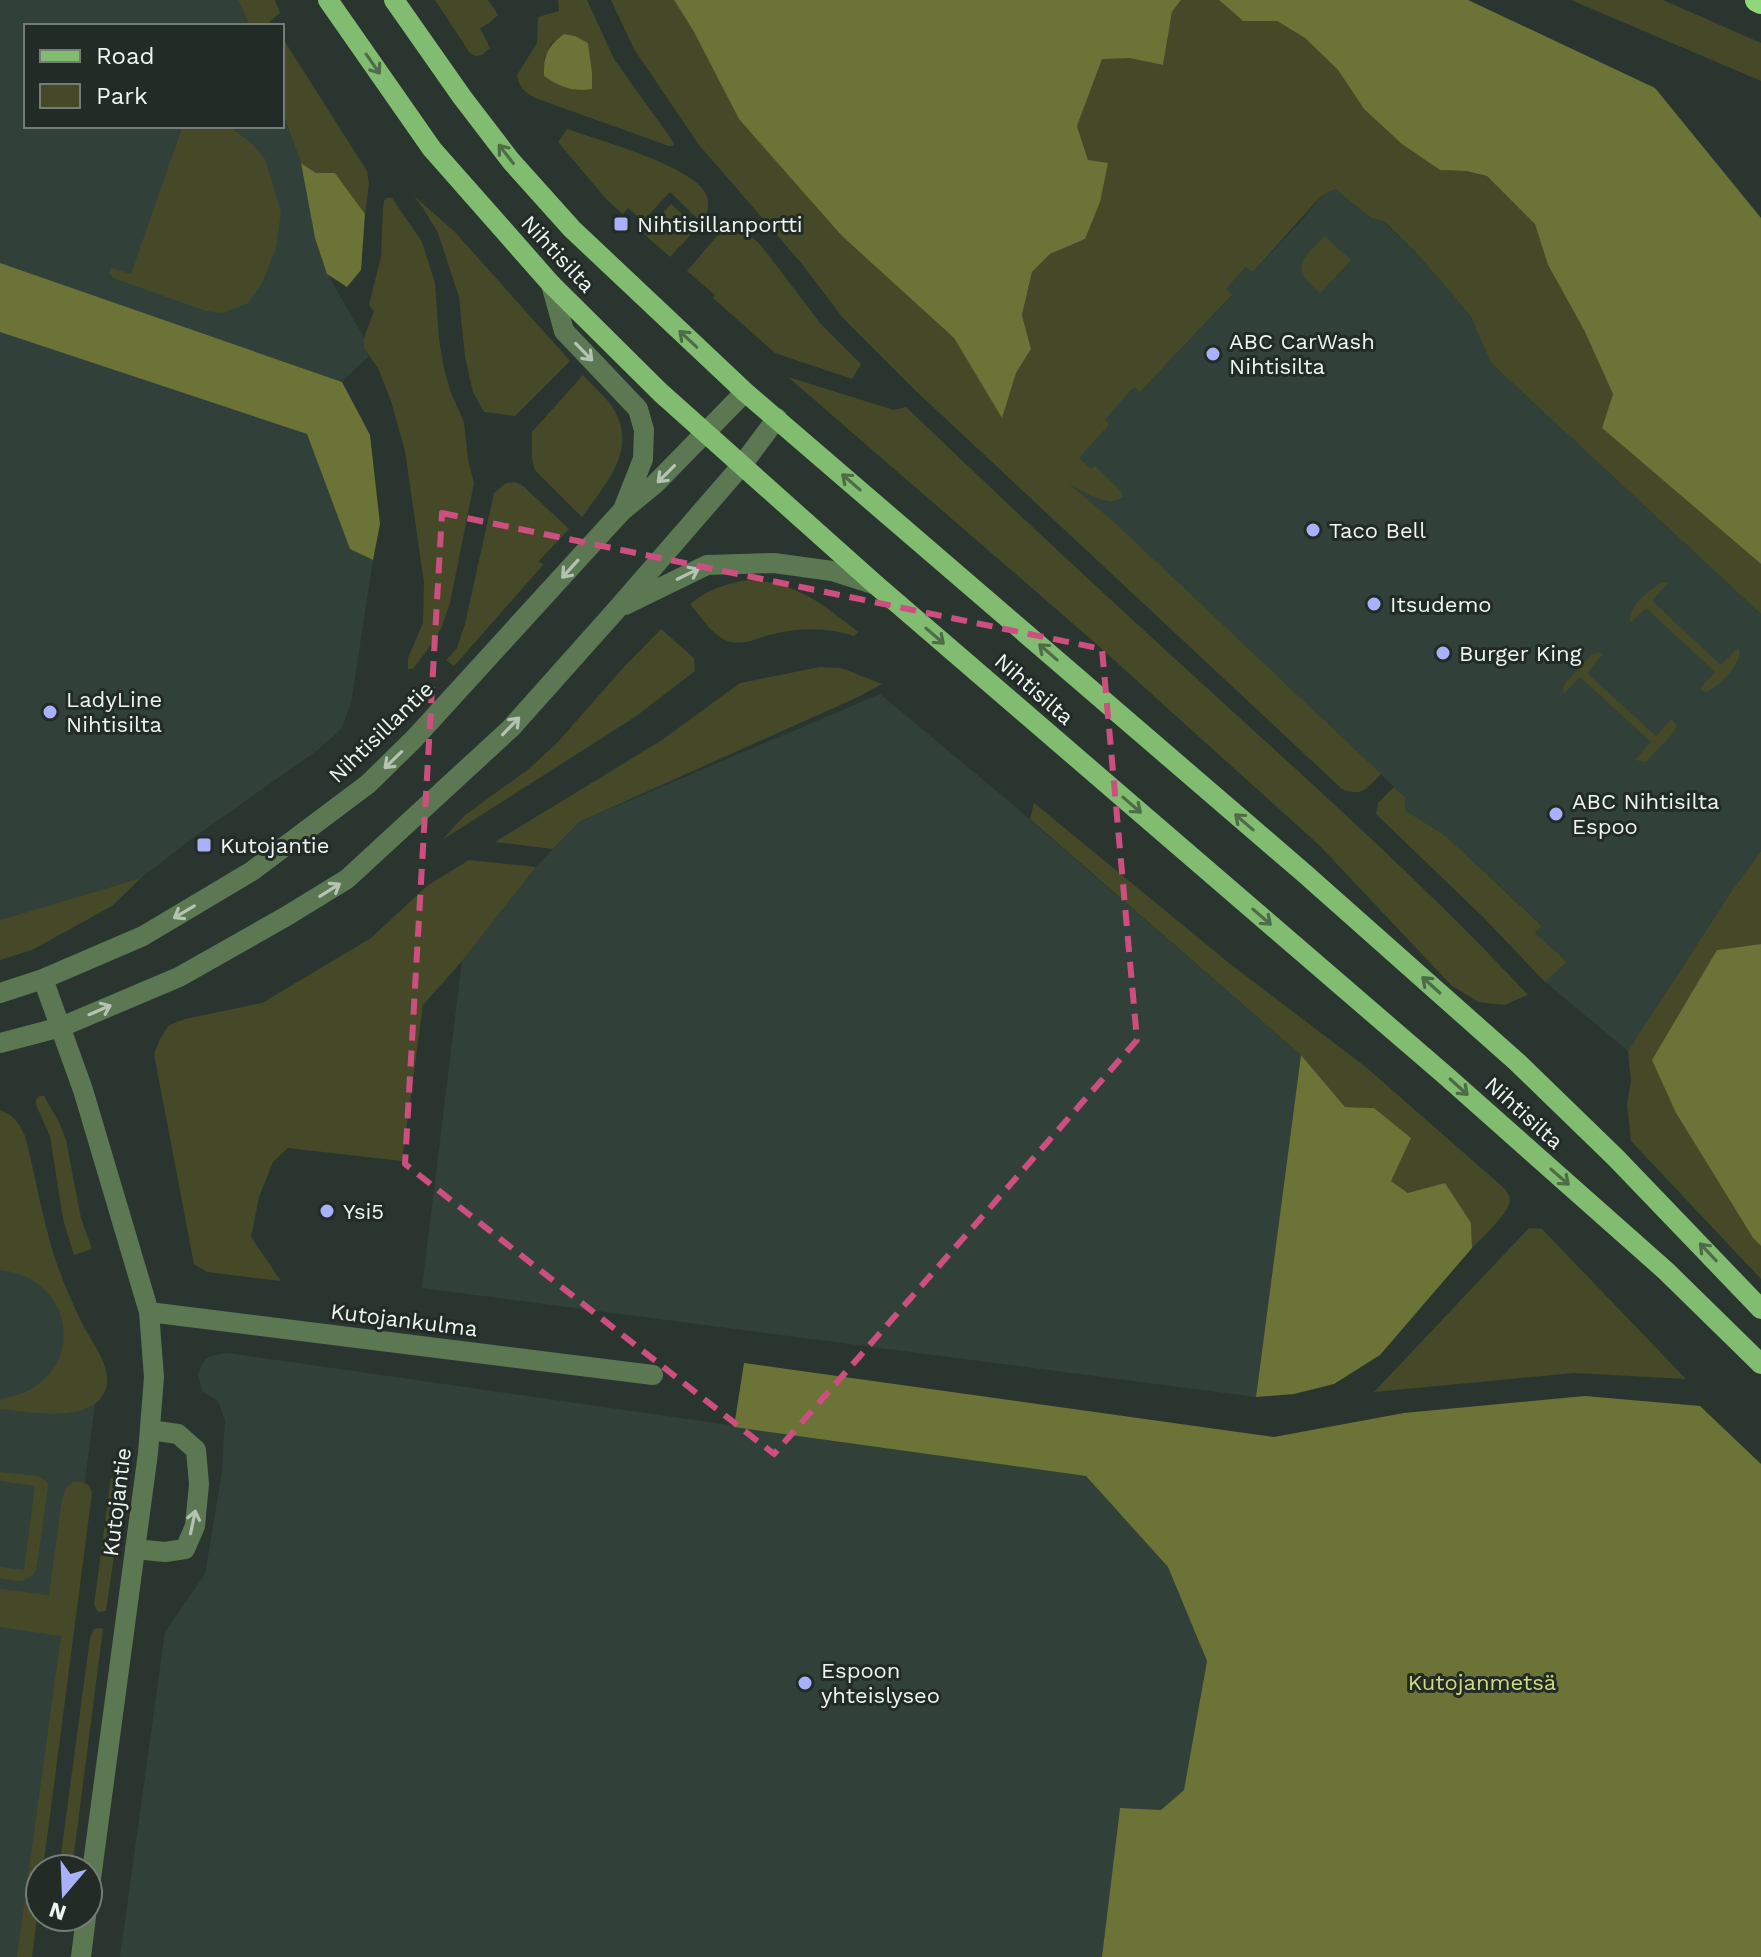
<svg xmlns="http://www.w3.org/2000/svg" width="1761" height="1957" viewBox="0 0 1761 1957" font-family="'Work Sans',sans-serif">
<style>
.built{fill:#314139}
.green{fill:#454928;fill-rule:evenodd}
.forest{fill:#6b7336}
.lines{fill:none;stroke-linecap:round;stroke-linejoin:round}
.minor{stroke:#5b7853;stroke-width:20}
.major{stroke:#81bc70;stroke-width:20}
.highway{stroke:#8fd77a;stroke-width:24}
.oneway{stroke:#4d6c47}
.oneway2{stroke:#b4c3b2}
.marked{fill:none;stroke:#cd4f80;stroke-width:6;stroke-dasharray:16 10;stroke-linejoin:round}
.poi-dot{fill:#a9b0fc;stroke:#222b26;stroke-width:3}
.labels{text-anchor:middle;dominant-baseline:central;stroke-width:6;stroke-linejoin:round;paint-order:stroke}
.poi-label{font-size:22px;fill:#eff5f1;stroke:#222b26;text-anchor:start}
.street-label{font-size:22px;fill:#eff5f1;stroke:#222b26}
.park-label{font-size:22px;fill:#cedb81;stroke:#222b26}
</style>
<rect width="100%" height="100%" fill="#2b3530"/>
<path class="built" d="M0 0H238L250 26H26V126H282V111L301 163 315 238 327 273 364 338 368 357 342 382 0 263Z
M1335 189 1371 218 1384 222 1414 250 1470 315 1491 363 1761 614V851L1733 889 1628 1051 1545 982 1567 962 1535 933 1542 925 1447 837 1405 810V797L1112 520 1059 476 1071 484 1078 458 1109 425 1104 419 1134 386 1141 391 1232 296 1226 289 1247 266 1253 272 1304 218 1321 196Z
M0 332 307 434 350 549 373 560 351 703 341 729 319 749 190 840 141 878 0 920Z
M880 694 999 793 1301 1055 1256 1397 422 1288 462 961 536 867 579 822Z
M0 1238 49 1240 96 1397 22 1957H0Z
M227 1353 1086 1476 1168 1567 1207 1661 1184 1790 1161 1810 1120 1809 1102 1957H120L165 1632 205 1574 222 1472 225 1420 218 1401 202 1391 198 1374 204 1360 211 1356Z"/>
<path class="green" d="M238 0H275L280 13 269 22 272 26H250Z
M435 0H488L498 15 489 23 480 28 490 48 482 55 475 56 470 53Z
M558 0H587L614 59 674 143 673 146H669L535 98C525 92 519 88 517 75L537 43 538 17 559 11ZM564 34 588 43 592 72 544 59 551 44Z
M611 0H674L694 32 842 236 954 338 1002 417 1016 373 1031 349 1022 315 1032 272 1050 254 1085 239 1088 160 1077 126 1102 58H1129L1163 65 1172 12 1181 0H1219L1243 21H1277L1305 38 1338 70 1364 109 1440 170 1466 171 1487 176 1536 224 1548 265 1584 330 1613 394 1602 428 1761 564V614L1491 363 1470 315 1414 250 1385 222 1371 218 1335 189 1321 196 1253 272 1246 267 1226 289 1232 295 1140 392 1134 387 1105 419 1109 425 1079 458 1091 469 1095 466 1121 491 1123 497 1111 502 1094 497 1069 484 1112 520 1381 774C1366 789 1363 797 1342 789L917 392 843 318 802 264 699 145 634 49Z
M1571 0H1663L1761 43V81Z
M282 37 367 171 369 184 365 214 335 173H316L301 163 282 111Z
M178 126H225L233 129 251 143 265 159 281 212 276 248 263 281 248 303 223 313 206 311 113 278 109 273 111 268 131 274 182 128Z
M567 129C602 141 677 162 701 187 711 197 710 212 701 222L670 192 643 221 628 208 623 214 607 200 558 142Z
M414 196 454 231 570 361 515 416 484 412 473 392 465 357 459 297 438 233 423 208Z
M387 198H392L422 242 435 283 439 339 444 369 451 393 464 422 468 460 474 483 450 603 442 626 434 641 413 669H408V658L423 623 424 583 405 451 391 401 378 368 364 348V338L374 311 369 305 381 257 383 208 384 201Z
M671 204 697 228 670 257 644 234Z
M730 229 744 231 760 244 820 323 861 364 852 379 775 353 713 298 715 295 687 271 717 236Z
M1324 236 1351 260 1320 293C1290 265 1300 263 1324 236Z
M583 375C593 386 605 396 613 408 639 450 605 484 582 517L535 470 532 459V432Z
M788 377 894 410 906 407C1012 509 1121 610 1230 709 1332 802 1434 894 1528 995L1505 1005 1478 1002 1451 985 1319 845 1093 641Z
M515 482 523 486 569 529 538 562 544 564 454 666 446 660 457 648 465 624 494 493 506 483Z
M750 580C799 584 821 603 858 632L854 636C827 627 800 628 773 634 757 638 741 647 725 640 712 634 700 616 690 604 709 589 727 583 750 580Z
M1663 582 1668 583 1652 601 1721 665 1738 648 1740 654C1736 669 1720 686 1706 692L1700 689 1715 672 1646 608 1630 623C1628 607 1649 589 1663 582Z
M661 629 694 658 695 671 635 717 442 840 464 816 530 768 558 742 623 668Z
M1600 653 1603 654 1587 673 1656 736 1672 719 1677 726 1672 734 1646 762 1635 760 1651 742 1580 677 1564 694 1563 690 1564 685 1592 654Z
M820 667 841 668 882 684 858 697 579 822 553 849 495 842 662 740 740 683Z
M1394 787 1405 797V810L1447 837 1542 926 1535 933 1567 962 1545 982 1483 917 1376 814 1378 803Z
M1034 803 1229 963 1367 1068 1505 1189C1508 1194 1510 1195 1510 1201 1508 1214 1482 1238 1472 1248L1471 1223 1408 1193 1390 1180 1374 1108 1345 1107 1301 1055 1030 819Z
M1761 851V944L1717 950 1676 1113 1753 1238 1761 1246V1279L1631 1141 1627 1104 1631 1081 1628 1051 1733 889Z
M469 860 536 867 462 961 423 1005 402 1161 288 1148 273 1162 259 1197 251 1237 281 1281 207 1272 194 1264 154 1054 160 1039 169 1025 185 1019 262 1003 371 938 427 886Z
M141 878 112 906 32 950 0 960V920Z
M39 1096H44L60 1124 66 1140 81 1218 92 1249 74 1255 63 1219 50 1136 36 1105V1100Z
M0 1110C14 1115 19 1123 25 1136 34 1170 40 1205 49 1238 56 1265 68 1294 80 1319 90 1342 120 1373 101 1398 83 1422 26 1412 0 1409V1399C89 1386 81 1278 0 1270Z
M1529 1228 1542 1229 1686 1379 1574 1373 1374 1392Z
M0 1472 37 1476 47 1482 48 1487 36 1571C23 1585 18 1581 0 1578V1567L24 1570 35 1486 0 1481Z
M111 1478 117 1480 121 1486 123 1493 106 1611 98 1612 94 1605Z
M73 1482H82L89 1485 92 1493 43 1869H40V1893L32 1957H17L61 1636 0 1627V1589L49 1595 62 1499 66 1488Z
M100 1628 103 1629 72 1869H59L90 1638 94 1629Z"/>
<path class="forest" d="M674 0H1181L1172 12 1163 65 1129 58 1102 59 1077 126 1088 160 1108 163 1100 202 1085 239 1050 254 1032 272 1022 315 1031 349 1016 373 1002 418 954 338 842 236 739 119 694 32Z
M1219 0H1468L1655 88 1761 218V564L1602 428 1613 394 1584 330 1548 265 1535 224 1487 176 1466 171 1440 170 1402 144 1364 109 1338 70 1305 38 1277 21H1243Z
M564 34 575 36 588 43 592 72V89C571 92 561 87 544 76 544 54 547 47 564 34Z
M301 163 316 173H335L365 214 361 270 347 287 327 274 315 238Z
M0 263 342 382 370 435 380 524 373 560 350 549 307 434 0 332Z
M1761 944V1246L1753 1238 1676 1113 1652 1060 1717 950Z
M1301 1055 1345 1107 1374 1108 1411 1138 1391 1181 1408 1193 1445 1183 1471 1223 1472 1248 1380 1355 1334 1384 1294 1394 1256 1397Z
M744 1363 1274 1437 1404 1413 1585 1396 1700 1406 1761 1464V1957H1102L1120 1808 1161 1810 1184 1790 1207 1661 1168 1567 1086 1476 734 1427Z"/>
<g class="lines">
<path class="minor" d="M551 284 564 331 638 409 644 430 643 459 624 507
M625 605 707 565 774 563 832 571 876 585
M43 979 83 1090 149 1312 154 1377 148 1453 88 1901
M0 993 43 979 143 936 252 871 368 784 414 739 622 511 655 484 745 392
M0 1043 61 1027 179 977 285 917 347 879 511 728 618 608 742 465 777 418
M149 1312 653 1375
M135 1549 165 1552 185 1549 195 1526 199 1484 196 1450 178 1434 150 1430
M81 1957 86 1917"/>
<path class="major" d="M328 0 432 149 551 284 661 393 876 585 1445 1075 1666 1271 1761 1364
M394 0 462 97 511 161 572 229 745 392 1304 873 1517 1062 1616 1158 1761 1309"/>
<path class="highway" d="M1757 0 1761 2"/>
</g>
<defs><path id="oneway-shaft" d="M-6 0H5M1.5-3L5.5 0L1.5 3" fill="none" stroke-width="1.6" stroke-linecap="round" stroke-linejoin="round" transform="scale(2)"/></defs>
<g class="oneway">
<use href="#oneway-shaft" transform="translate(373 64) rotate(55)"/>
<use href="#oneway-shaft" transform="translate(506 154) rotate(-128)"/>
<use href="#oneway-shaft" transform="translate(688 339) rotate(-137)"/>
<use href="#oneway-shaft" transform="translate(851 482) rotate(-139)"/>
<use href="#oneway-shaft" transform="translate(935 636) rotate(41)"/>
<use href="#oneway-shaft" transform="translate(1048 652) rotate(-139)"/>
<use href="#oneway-shaft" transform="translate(1132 805) rotate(41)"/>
<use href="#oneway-shaft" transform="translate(1244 822) rotate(-139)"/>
<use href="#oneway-shaft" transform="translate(1262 917) rotate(41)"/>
<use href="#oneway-shaft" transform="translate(1431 985) rotate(-138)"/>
<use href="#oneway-shaft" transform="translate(1459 1087) rotate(42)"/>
<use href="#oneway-shaft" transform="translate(1560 1177) rotate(41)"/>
<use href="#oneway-shaft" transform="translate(1708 1252) rotate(-133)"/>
</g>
<g class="oneway2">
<use href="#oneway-shaft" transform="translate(584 352) rotate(46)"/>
<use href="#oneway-shaft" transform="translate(666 474) rotate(135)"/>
<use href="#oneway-shaft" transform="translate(570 569) rotate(132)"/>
<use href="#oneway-shaft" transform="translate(688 574) rotate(-26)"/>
<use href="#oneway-shaft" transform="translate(511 726) rotate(-46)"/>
<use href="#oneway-shaft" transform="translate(393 760) rotate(136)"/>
<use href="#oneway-shaft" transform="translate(330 890) rotate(-32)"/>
<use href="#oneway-shaft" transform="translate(184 912) rotate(149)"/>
<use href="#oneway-shaft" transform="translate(100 1010) rotate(-23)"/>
<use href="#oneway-shaft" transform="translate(193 1522) rotate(-78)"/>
</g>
<path class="marked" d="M442 513 1102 649 1137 1040 774 1454 405 1164Z"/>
<g class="poi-dot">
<rect x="613" y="216" width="16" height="16" rx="4"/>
<circle cx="1213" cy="354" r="8"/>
<circle cx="1313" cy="530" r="8"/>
<circle cx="1374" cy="604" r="8"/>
<circle cx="1443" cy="653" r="8"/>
<circle cx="50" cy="712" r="8"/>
<circle cx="1556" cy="814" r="8"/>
<rect x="196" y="837" width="16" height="16" rx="4"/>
<circle cx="327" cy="1211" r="8"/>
<circle cx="805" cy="1683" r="8"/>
</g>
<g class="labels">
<g class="poi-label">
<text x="637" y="224">Nihtisillanportti</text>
<text x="1229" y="341">ABC CarWash<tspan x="1229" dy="25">Nihtisilta</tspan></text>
<text x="1329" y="530">Taco Bell</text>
<text x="1390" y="604">Itsudemo</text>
<text x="1459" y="653">Burger King</text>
<text x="66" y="699">LadyLine<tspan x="66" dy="25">Nihtisilta</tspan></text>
<text x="1572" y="801">ABC Nihtisilta<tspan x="1572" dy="25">Espoo</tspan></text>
<text x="220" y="845">Kutojantie</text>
<text x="343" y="1211">Ysi5</text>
<text x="821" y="1670">Espoon<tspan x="821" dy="25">yhteislyseo</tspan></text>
</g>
<g class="street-label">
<text transform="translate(558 254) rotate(47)">Nihtisilta</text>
<text transform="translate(1034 689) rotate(41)">Nihtisilta</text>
<text transform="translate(381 732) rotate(-44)">Nihtisillantie</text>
<text transform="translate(1524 1113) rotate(42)">Nihtisilta</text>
<text transform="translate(404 1320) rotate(7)">Kutojankulma</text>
<text transform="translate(117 1502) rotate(-83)">Kutojantie</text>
</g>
<g class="park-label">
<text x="1482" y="1682">Kutojanmetsä</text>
</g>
</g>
<rect x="24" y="24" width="260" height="104" fill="#222b26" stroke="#747c77" stroke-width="2"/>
<rect x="40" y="50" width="40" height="12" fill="#81bc70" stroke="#747c77" stroke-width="2"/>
<text x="96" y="64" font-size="24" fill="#eff5f1">Road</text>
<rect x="40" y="84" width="40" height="24" fill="#454928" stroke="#747c77" stroke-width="2"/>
<text x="96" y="104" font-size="24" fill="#eff5f1">Park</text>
<g transform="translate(64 1893) rotate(199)"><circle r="38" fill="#222b26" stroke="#747c77" stroke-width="2"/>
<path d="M0-6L14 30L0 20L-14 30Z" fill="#a9b0fc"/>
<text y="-12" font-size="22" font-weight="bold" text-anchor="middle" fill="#eff5f1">N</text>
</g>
</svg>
